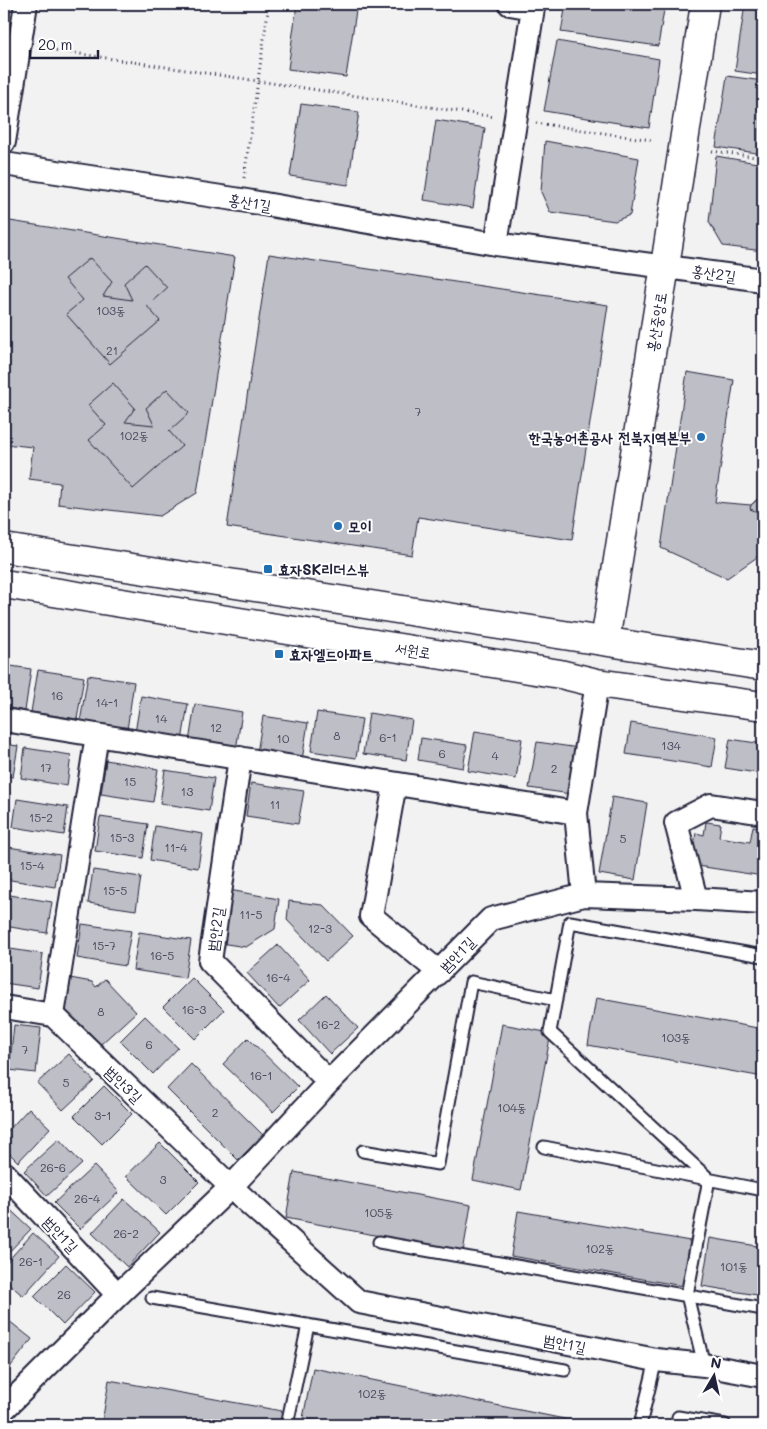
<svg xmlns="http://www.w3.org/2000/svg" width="767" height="1429" viewBox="0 0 767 1429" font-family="Mali,'Poor Story',sans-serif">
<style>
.building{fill:#bebec6;stroke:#22223b}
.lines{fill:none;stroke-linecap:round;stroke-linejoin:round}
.service-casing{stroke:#22223b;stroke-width:15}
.minor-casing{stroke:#22223b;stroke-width:26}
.tertiary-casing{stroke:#22223b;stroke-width:31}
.secondary-casing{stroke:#22223b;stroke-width:31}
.path{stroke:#22223b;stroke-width:3;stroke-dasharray:1 4;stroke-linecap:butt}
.service{stroke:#fff;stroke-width:11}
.minor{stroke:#fff;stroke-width:22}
.tertiary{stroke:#fff;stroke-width:28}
.secondary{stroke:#fff;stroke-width:28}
.poi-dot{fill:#1f6fb2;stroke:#fff;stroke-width:2}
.labels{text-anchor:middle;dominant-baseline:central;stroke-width:4;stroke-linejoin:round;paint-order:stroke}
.number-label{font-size:12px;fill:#49495e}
.street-label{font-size:15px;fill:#22223b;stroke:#fff}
.poi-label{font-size:15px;font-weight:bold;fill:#22223b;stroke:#fff;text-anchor:start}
</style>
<rect width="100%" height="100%" fill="#f2f2f3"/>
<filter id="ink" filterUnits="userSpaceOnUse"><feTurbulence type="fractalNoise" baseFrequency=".02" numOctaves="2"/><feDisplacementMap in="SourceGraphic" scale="10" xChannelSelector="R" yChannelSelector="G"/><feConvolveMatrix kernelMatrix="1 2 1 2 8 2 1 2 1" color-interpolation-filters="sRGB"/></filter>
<g filter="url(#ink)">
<path class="building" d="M297 4H357L346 77 288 69Z
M566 4H665L658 46 561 32Z
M745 4 763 7V75L735 71Z
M557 41 659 59 649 128 544 111Z
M727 76 763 81V154L716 147Z
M301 104 359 112 348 185 290 176Z
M436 120 485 128 473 208 424 200Z
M545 141 639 158 630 215 615 221 550 212 541 192Z
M716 156 763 164V251L723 246 709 222Z
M4 220 235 257 197 493 160 516 58 504 60 483 29 479 33 447 4 444Z
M269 254 608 305 572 540 418 517 412 555 227 527Z
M90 258 112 282 103 296 132 300 124 283 145 264 167 288 147 306 160 321 110 364 66 314 83 300 65 279Z
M687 372 734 380 715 502 751 505 763 494V553L727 578 661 548Z
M113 383 135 408 125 422 154 425 146 408 167 389 189 413 169 431 182 446 133 489 89 440 106 425 88 405Z
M763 494V514L750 509 751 505Z
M4 665 31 669 25 711 4 707Z
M38 670 84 677 77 719 31 712Z
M88 675 134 682 127 730 80 722Z
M141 696 188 704 182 741 135 733Z
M195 704 242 712 236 750 189 742Z
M317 712 362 719 356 758 311 751Z
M369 713 412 720 406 760 363 754Z
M263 716 308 723 302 760 257 753Z
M631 723 717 737 712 767 626 754Z
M475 731 522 739 516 779 468 771Z
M421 738 467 745 463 768 418 760Z
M730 739 763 744V774L725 768Z
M537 742 579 748 571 794 529 788Z
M4 744 18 746 13 777 4 776Z
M25 748 71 755 67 786 21 778Z
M106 760 158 769 153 802 101 794Z
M165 770 214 778 209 811 160 803Z
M251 783 304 791 298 824 246 816Z
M4 796 10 797 6 827H4Z
M612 797 647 803 635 880 599 874Z
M17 799 68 807 64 835 13 827Z
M100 817 148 824 143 858 95 851Z
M706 822 721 824 719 837 750 842 753 826 763 828V876L691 865 696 833 704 835Z
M155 826 203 834 198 868 150 860Z
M8 847 60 855 55 887 4 879Z
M93 870 141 877 136 910 88 903Z
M229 890 279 899 275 929 246 947 220 943Z
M4 894 52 902 47 933 4 926Z
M289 901 323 905 353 936 326 961 287 920Z
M82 924 131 931 125 966 77 958Z
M139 932 191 940 185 978 133 970Z
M278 945 310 980 279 1008 247 973Z
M4 948 43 954 38 988 4 983Z
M70 978 92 982 96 987 105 979 136 1012 101 1044 66 1010Z
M192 978 224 1010 195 1039 163 1007Z
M326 994 358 1028 330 1054 299 1020Z
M596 998 763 1029V1077L588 1045Z
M145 1016 178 1048 153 1074 120 1041Z
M502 1024 551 1033 521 1190 473 1180Z
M14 1025 41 1028 36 1073 9 1070Z
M248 1038 298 1087 273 1112 223 1064Z
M69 1054 94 1081 63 1110 37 1083Z
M191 1064 263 1135 238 1160 167 1089Z
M104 1086 132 1114 102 1144 74 1116Z
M29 1108 50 1128 18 1162 4 1148V1135Z
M59 1139 82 1164 47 1196 24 1171Z
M160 1143 199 1182 166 1215 126 1176Z
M94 1166 119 1192 80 1229 54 1203Z
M294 1172 471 1205 463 1252 286 1218Z
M124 1199 160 1232 127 1267 92 1233Z
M4 1204 31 1229 4 1257Z
M518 1211 690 1241 683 1286 511 1256Z
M33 1233 59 1256 23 1296 4 1279V1265Z
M710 1238 763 1247V1296L702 1286Z
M66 1264 95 1292 63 1325 34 1296Z
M4 1317 32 1339 4 1375Z
M313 1368 594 1425H340L303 1418Z
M109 1380 282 1411 279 1425H114L102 1423Z"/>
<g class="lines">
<g class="service-casing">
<path id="service" d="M544 1147 763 1190
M363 1151 438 1164 471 982 556 1000
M379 1242 763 1309
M152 1298 565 1370
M704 1365 687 1295 709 1179 550 1032 570 922 763 956
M678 1417 725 1425
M287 1425 308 1325
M640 1425 656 1360"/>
</g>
<g class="minor-casing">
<path id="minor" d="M4 142 26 4
M4 164 241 200 496 244 763 280
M496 244 533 8 510 4
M4 720 576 813
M240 758 210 961 329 1082
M395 784 371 916 439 972
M584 895 576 813 597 683
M696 899 676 823 711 805 763 813
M4 1007 53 1015 231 1187 359 1302 656 1360 704 1365 763 1376
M53 1015 97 735
M4 1173 118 1295
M4 1409 118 1295 231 1187 329 1082 491 919 584 895 696 899 763 903"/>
</g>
<g class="tertiary-casing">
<path id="tertiary" d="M605 641 665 266 705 4"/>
</g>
<g class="secondary-casing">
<path id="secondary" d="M4 548 763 666
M4 584 560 674 597 683 763 706"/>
</g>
<path class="path" d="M41 48 495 117
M536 123 651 140
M712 151 763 158
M244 178 269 4"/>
<use href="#service" class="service"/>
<use href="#minor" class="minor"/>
<use href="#tertiary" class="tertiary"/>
<use href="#secondary" class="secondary"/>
</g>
</g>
<g class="poi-dot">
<circle cx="701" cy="437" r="5"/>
<circle cx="338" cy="526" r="5"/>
<rect x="263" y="564" width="10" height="10" rx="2.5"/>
<rect x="274" y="649" width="10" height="10" rx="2.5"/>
</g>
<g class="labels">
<g class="number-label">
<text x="111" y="310">103동</text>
<text x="112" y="350">21</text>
<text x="418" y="411">7</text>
<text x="134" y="435">102동</text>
<text x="57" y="695">16</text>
<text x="107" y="702">14-1</text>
<text x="161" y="718">14</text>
<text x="216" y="727">12</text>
<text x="337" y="735">8</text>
<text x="388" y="737">6-1</text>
<text x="283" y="738">10</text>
<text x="671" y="745">134</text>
<text x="442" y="753">6</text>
<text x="495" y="755">4</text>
<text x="46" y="767">17</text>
<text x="554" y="768">2</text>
<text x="130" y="781">15</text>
<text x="187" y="791">13</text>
<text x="275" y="804">11</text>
<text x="41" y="817">15-2</text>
<text x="122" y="837">15-3</text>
<text x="623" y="838">5</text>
<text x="176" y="847">11-4</text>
<text x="32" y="865">15-4</text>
<text x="115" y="890">15-5</text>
<text x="251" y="914">11-5</text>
<text x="320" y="928">12-3</text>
<text x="104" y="945">15-7</text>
<text x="162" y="955">16-5</text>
<text x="278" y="977">16-4</text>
<text x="194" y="1009">16-3</text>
<text x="101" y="1011">8</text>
<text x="328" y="1024">16-2</text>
<text x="676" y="1037">103동</text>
<text x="149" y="1044">6</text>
<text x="25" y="1049">7</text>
<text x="261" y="1075">16-1</text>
<text x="66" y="1082">5</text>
<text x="512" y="1107">104동</text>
<text x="215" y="1112">2</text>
<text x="103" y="1115">3-1</text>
<text x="53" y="1167">26-6</text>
<text x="163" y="1179">3</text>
<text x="87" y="1198">26-4</text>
<text x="379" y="1212">105동</text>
<text x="126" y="1233">26-2</text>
<text x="600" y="1248">102동</text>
<text x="31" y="1261">26-1</text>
<text x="734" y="1266">101동</text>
<text x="64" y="1294">26</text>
<text x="372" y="1393">102동</text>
</g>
<g class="street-label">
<text transform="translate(250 202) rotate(9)">홍산1길</text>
<text transform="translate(714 273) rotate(8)">홍산2길</text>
<text transform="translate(656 322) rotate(-81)">홍산중앙로</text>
<text transform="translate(413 650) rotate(9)">서원로</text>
<text transform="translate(215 929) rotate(-82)">범안2길</text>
<text transform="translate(457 954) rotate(-46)">범안1길</text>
<text transform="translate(124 1084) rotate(44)">범안3길</text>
<text transform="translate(61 1234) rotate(47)">범안1길</text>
<text transform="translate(565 1343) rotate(11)">범안1길</text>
</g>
<g class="poi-label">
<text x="691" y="437" text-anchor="end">한국농어촌공사 전북지역본부</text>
<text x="348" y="526">모이</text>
<text x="278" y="569">효자SK리더스뷰</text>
<text x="289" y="654">효자엘드아파트</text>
</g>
</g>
<rect width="767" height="1429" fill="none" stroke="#fff" stroke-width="20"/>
<rect x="10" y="10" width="747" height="1409" fill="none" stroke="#22223b" stroke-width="2" filter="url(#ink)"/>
<g transform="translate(714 1376) rotate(9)" stroke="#ffffff" stroke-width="4" paint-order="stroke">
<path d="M0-4L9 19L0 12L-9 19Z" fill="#22223b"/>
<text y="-8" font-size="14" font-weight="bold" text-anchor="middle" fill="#22223b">N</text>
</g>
<path d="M30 50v8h68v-8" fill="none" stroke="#22223b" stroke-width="2.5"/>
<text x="38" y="50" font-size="15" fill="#22223b" stroke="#ffffff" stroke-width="4" paint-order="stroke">20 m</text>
</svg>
